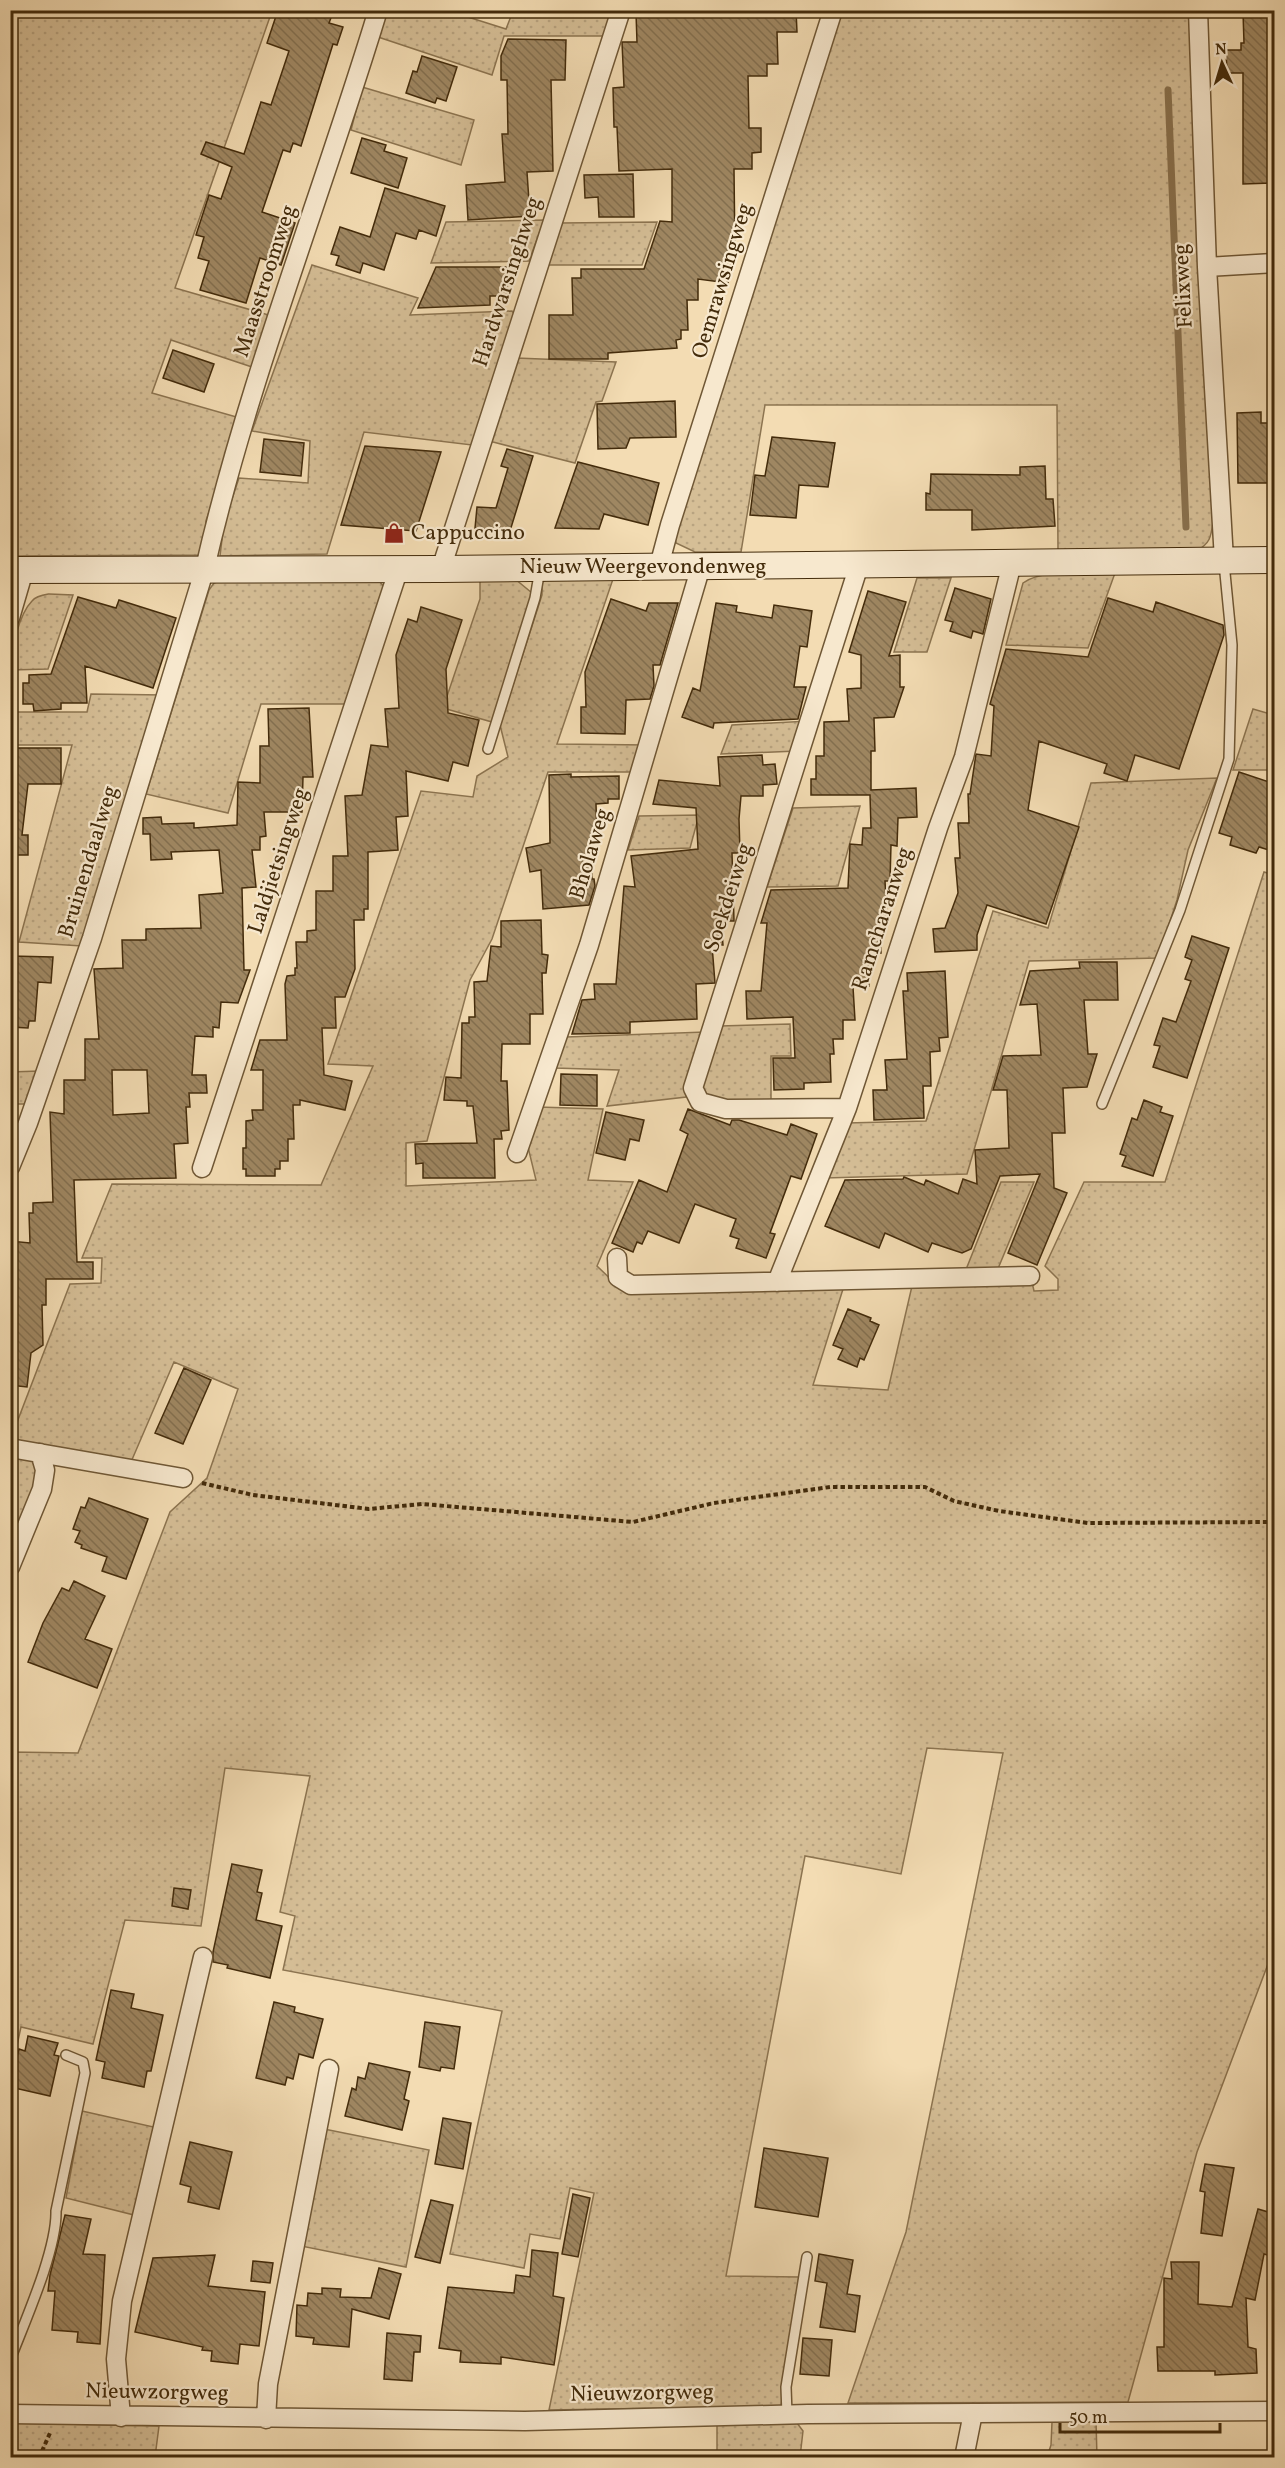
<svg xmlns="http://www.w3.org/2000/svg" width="1285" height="2468" viewBox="0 0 1285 2468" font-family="Vollkorn,serif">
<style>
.grass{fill:url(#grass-dots);stroke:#8c7450;stroke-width:1.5}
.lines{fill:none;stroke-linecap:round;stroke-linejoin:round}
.stream{stroke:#89714e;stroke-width:7}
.building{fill:url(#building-back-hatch);stroke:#432b0b;stroke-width:1.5;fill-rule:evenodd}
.lane-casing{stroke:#6f5735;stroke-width:12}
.street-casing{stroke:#6f5735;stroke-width:21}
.secondary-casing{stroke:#432b0b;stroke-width:28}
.path{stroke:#432b0b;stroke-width:4;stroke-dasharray:4.5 3;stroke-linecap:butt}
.lane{stroke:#f7e8ce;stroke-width:9}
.street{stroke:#f7e8ce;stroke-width:18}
.secondary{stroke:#f7e8ce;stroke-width:26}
.labels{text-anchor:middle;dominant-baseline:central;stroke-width:4.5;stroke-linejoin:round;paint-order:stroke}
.street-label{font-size:22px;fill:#432b0b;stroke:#f7e8ce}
.poi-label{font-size:22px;fill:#432b0b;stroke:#f7e8ce;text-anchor:start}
</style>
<defs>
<pattern id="grass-dots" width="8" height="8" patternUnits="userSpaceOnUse" patternTransform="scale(1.5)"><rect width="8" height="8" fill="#d5be96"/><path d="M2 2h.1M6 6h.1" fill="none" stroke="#b8a380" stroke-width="1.8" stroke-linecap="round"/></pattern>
<pattern id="building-back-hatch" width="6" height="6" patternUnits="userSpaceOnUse" patternTransform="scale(1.5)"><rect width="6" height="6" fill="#9f8762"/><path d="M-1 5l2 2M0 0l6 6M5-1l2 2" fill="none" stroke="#836f4f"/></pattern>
</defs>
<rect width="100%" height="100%" fill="#f3dcb3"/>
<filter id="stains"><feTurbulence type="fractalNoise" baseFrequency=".00333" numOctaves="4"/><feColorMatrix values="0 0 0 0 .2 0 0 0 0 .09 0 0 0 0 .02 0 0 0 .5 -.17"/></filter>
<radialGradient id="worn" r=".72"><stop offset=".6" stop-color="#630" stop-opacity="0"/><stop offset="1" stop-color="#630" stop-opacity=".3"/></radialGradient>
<path class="grass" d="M10 11H272L175 288 272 316 255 368 171 340 152 393 240 418 206 521 204 555 11 556Z
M384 11H449L506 29 513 11H613L605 36H504L492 75 375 36Z
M840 11H1190L1213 522C1211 537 1210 544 1196 551H1058L1057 405H765L741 552H695L676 543 674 534Z
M362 87 474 120 461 165 351 130Z
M544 220 529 261 431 263 446 222Z
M657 222 642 265H547L560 223Z
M312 265 418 298 410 315 512 311 515 315 472 445 364 432 327 554 220 556 224 523 239 478 308 483 310 441 252 431Z
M516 358 616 362 602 401 596 402 575 463 489 441Z
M1115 573 1088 648 1006 645 1023 583C1043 568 1089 574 1115 573Z
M480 578 515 579 532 593 492 722 443 708 480 599Z
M917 578H951L927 652H894Z
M549 579H613L557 744 648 745 638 772H548L492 939 470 980 427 1141 406 1143V1186L536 1180 527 1143 538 1107 603 1109 588 1180 633 1182 597 1266 623 1291 659 1293 843 1289 813 1385 888 1390 912 1286 1032 1282 1034 1291 1058 1290V1279L1045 1266 1084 1182H1165L1264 872 1274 875V1948L1197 2152 1128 2402 848 2403 906 2232 1003 1753 927 1748 901 1874 805 1856 726 2276 799 2277 781 2406 549 2410 594 2193 570 2188 560 2239 530 2234 524 2268 450 2254 502 2011 283 1970 295 1916 280 1912 310 1776 225 1768 201 1926 125 1920 93 2044 21 2027 11 2073V1752L78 1753 170 1512 207 1478 238 1389 174 1362 131 1462 11 1441V1438L70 1284 101 1283 102 1258H82L112 1184 321 1185 373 1066 328 1064 421 791 473 797 477 776 508 757 500 725 542 595V582Z
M223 580 379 581 385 588 351 704H261L228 813 146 794 209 590 214 583Z
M49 594 73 595 48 669 11 670C10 652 19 614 32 601 36 596 43 595 49 594Z
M91 694 164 695 82 946 19 942 72 745H11L10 712H87Z
M1253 709 1274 715V770H1233Z
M809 721 797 751 721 754 732 725Z
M1217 778 1188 850 1177 900 1158 958 1029 961 967 1174 825 1178 847 1123 926 1121 993 911 1048 928 1091 783Z
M860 806 838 886 767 887 793 808Z
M699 815 690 848 628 850 639 816Z
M790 1024 791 1056H771V1102L735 1103 706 1097 702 1084 720 1026Z
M705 1032 685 1087 686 1097 607 1106 619 1070 555 1068 566 1037Z
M39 1071 28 1104H11L10 1072Z
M1001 1182H1034L997 1271 965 1272Z
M11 1453 33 1459 40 1470 14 1542H11Z
M82 2111 158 2128 138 2216 66 2198Z
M324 2129 429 2150 406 2267 301 2246Z
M1096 2421 1097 2457H1047L1051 2445 1052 2422Z
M11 2423 159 2426 155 2457 11 2458Z
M797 2423 803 2431 800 2457H717V2425Z"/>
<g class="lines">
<path class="stream" d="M1168 90 1186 527"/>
</g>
<path class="building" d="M278 10H334L329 23 343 27 337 45 333 44 301 146 293 143 290 152 283 150 262 212 295 223 281 265 260 258 246 303 200 290 209 261 198 258 204 237 196 235 209 195 221 199 232 167 201 154 206 142 244 154 261 102 271 105 289 51 267 43Z
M664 10H796L797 32H777L778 64H767V76H748L749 128H761V152L752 153V169H734L735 257H732L728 283 698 279V300H687L688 330H681V339L676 340 677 348 608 353V359H549V315H573L572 278H581V269H644L660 221 672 222V169L619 171 617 127H614L613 88 624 87 622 42H637L636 13Z
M1251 10H1275V183L1243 184V73H1227L1226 50H1241V43H1244L1243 12Z
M508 39 566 40 565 80H551L553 171 527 172 530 216 468 220 466 185 505 182 502 134H508L507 80H501V56Z
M422 56 457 67 446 101 437 98 435 103 406 93 413 71 417 72Z
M362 138 386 145 384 151 407 158 398 188 351 173Z
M633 174 634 217H599L598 197 585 198 584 175Z
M385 188 445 206 436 236 419 230 416 239 396 233 384 270 363 263 360 273 336 265 339 256 331 254 340 227 370 237Z
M436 267H508L507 296H490V305L418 308Z
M173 350 214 364 204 392 163 378Z
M675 401 676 437 630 438 626 448 598 449 597 404Z
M1261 412V423H1275V483H1238L1237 413Z
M772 437 835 443 828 487 799 485 796 518 750 515 755 475 765 476Z
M264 439 304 443 301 476 260 472Z
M365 446 441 452 416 531 341 525Z
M507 449 533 456 510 531 475 528 477 507 496 508 508 468 501 466Z
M578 462 659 483 648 525 604 514 599 529 555 528Z
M1045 466 1046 499H1053L1055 526 972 530V510H926V493L930 494 931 474 1020 475V467Z
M955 588 991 599 983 634 973 631 971 638 950 631 953 622 945 620Z
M868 591 906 602 889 656 900 655V687H904L894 717 874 718 875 751H871V790L916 788 917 817 898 818 897 846 891 845 890 881H885L887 918H879L881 953H868L869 986 853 987 855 1020H843V1039H833L834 1054H830L831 1082 804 1083V1089L774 1090 773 1058H795L793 1017 747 1019 746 991H761L767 923H761L771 890 848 888 850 844 862 845 863 828H871L870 795H811V779H816V756H824V722L849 721 847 689 861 688V655L849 652Z
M78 597 116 608 119 600 176 618 153 688 85 666 87 703H61V709L34 711 33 704H23V683H29V675L51 674Z
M1108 598 1153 612 1156 602 1223 625 1224 635 1179 769 1135 755 1127 781 1104 773 1107 764 1039 741 1028 810 1079 827 1046 924 987 905 977 935V950L935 952 933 929 945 928 958 893 955 858H960L958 823H969L968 794H970L976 754 991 756 994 706 990 704 1006 649 1088 657Z
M611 599 646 611 649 603H678L660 665H653L654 686 650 699 626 700 625 734 581 733V707H586L585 672Z
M716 603 737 606 736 612 772 618 774 605 812 611 807 647 800 646 794 687H806L798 719 714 723 713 728 682 717 693 688 700 691Z
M421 607 462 620 446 669 448 713 479 720 468 766 453 762 448 781 406 771 408 816 396 817 398 850 368 852V909H364V920H354L355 969 345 997H335L336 1028H322L324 1075 352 1081 345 1110 300 1100V1105H293L294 1139H288V1161H280V1169H275V1176H246V1169H243V1148H246V1121L253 1120 252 1110H263V1070H251L260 1040H287L285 984 287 976 295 975V968H297L296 942H307V931L316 930V891H333V856H348L345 796 362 795 371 745 388 747 385 709 399 708 396 655 408 619 417 622Z
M309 708 313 777H303L302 812H264L266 836 260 837V850H252L256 887 242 888 244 970H250L238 1003 221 1002 219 1028 213 1027V1037L195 1036 192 1075H206L207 1093H189L190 1107H186L188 1143 174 1144 176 1178 74 1180 77 1262H93V1279H46V1305H42L43 1345 31 1353 27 1387 10 1385 14 1351H10V1241L30 1243 29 1213H33V1203L53 1202 50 1112 64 1114V1080H85V1039H99L94 969 123 968 122 940H146V929L201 928 199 895 223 893 219 850 171 852 172 859 151 860 150 834H143V818L161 817 162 824 194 823V828L237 825 238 782 260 783V746H269L268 709ZM112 1070H147L149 1113 113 1115Z
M10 748H61V784H28L22 835H28V855H10Z
M762 755 763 765 775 764 777 784 763 785V796H741L739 819 740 853H732L734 921H721L723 945H712L715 983 696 984 697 1019 630 1022V1033L572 1034 582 1000 595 999 594 984H616L624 886 635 887 631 856 698 849 696 808 653 804 659 780 720 786 718 757Z
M1239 772 1275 784V852L1259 847 1256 853 1230 845 1232 837 1219 833Z
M571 774V777L619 776V799H608V803L596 804 597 837H590L592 879H594L595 886 589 905 543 909 541 870 530 872 526 848 550 843 549 775Z
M541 920 542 954 548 955 546 973H542L543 1014H530V1044H502L501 1081H507L509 1130 501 1131 502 1139H494L495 1178H423V1163L416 1164 415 1144 477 1143 473 1106H467V1101L444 1100 446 1077 461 1078 462 1023H469V1017H475L474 982 487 981 491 946 501 947V921Z
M1192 936 1229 948 1187 1078 1153 1067 1160 1046 1154 1045 1163 1018 1176 1022 1191 981 1185 979 1192 960 1185 957Z
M10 956 53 957 51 983 38 982 35 1021H29L28 1028 10 1027Z
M1079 962H1117L1118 1000H1084L1088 1054H1097L1087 1087 1063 1088 1065 1133H1052L1054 1188 1067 1193 1037 1265 1008 1253 1040 1174 1000 1176 971 1249 962 1253 932 1243 928 1252 885 1233 879 1248 825 1226 845 1180 903 1179 904 1177 924 1185 926 1180 958 1194 963 1179 977 1184 975 1150 1009 1148 1007 1090H993L1003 1056 1041 1055 1037 1004 1020 1005 1030 971 1080 968Z
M945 971 948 1037 939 1038 940 1051 930 1052 931 1086H923L924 1118 874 1120 873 1090H887L885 1060 907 1059 903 991H908L907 973Z
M561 1074 597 1075V1106L560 1105Z
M1144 1100 1162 1107 1160 1112 1173 1116 1153 1176 1122 1166 1126 1156 1120 1154 1132 1118 1137 1120Z
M688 1109 730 1125 732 1120H739L787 1135 791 1124 817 1134 801 1179 791 1176 770 1233 775 1234 766 1258 736 1248 739 1239 730 1236 736 1219 695 1204 679 1243 648 1231 642 1244 637 1242 633 1252 612 1243 639 1180 667 1192 688 1134 680 1130Z
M606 1112 644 1120 639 1141 630 1139 625 1160 596 1153Z
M848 1309 871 1318 870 1321 879 1325 864 1360 860 1358 857 1367 838 1359 843 1349 833 1345Z
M184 1368 211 1380 183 1444 155 1433Z
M89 1498 148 1519 126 1579 102 1571 107 1557 81 1548 82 1545 75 1542 80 1531 73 1529 81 1507 85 1508Z
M74 1581 105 1596 85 1639 112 1649 97 1688 28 1662 43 1623 62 1588 69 1591Z
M232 1864 262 1870 257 1892 262 1893 256 1920 282 1926 270 1978 227 1968 228 1965 213 1962V1952Z
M174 1888 191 1890 188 1909 172 1906Z
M111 1990 134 1994 131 2008 163 2015 151 2071H147L144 2087 102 2078 105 2062 96 2060Z
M274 2002 295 2007 294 2012 323 2019 313 2058 299 2054 293 2079 287 2077 285 2085 256 2078Z
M425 2022 460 2027 454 2069 441 2067 440 2071 419 2067Z
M28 2036 58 2043 54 2055 59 2056 50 2096 10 2087 19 2049 25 2051Z
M369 2063 410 2072 404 2099 409 2101 402 2130 345 2116 352 2088 356 2090 358 2077 365 2079Z
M443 2118 471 2123 463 2169 435 2164Z
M190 2142 232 2152 219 2209 188 2202 191 2187 180 2184Z
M764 2148 828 2158 818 2217 755 2207Z
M1205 2164 1234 2168 1222 2236 1201 2233 1205 2192 1200 2191Z
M573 2194 590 2198 578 2257 562 2254Z
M431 2200 453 2205 440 2263 415 2257Z
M1258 2209 1275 2214V2257L1264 2254 1255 2300 1246 2298 1248 2347 1256 2349 1257 2373 1215 2375V2371H1158L1157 2347H1164V2278L1172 2279 1171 2262H1199L1198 2304 1232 2307Z
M65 2215 91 2219 83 2254 105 2255 100 2344 77 2342 78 2332 52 2330 55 2291H48L50 2275Z
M532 2250 558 2253 553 2296 564 2298 554 2365 501 2357V2364L460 2362 461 2351 439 2348 448 2287 514 2293 516 2275 530 2277Z
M819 2254 853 2260 847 2294 860 2296 855 2332 820 2327 827 2283 815 2281Z
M215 2255 208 2286 265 2292 259 2346 240 2344 238 2364 211 2361 212 2351 202 2350 203 2347 135 2332 153 2258Z
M253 2261 273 2263 270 2283 251 2281Z
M379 2268 401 2274 389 2319 352 2309 349 2347 313 2344 314 2338 296 2336 297 2305 307 2306 308 2293 322 2294V2288L341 2289 340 2297 371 2298Z
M387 2333 421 2336 420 2352H414L412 2381 384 2379Z
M803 2338 832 2340 829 2376 800 2374Z"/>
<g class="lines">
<g class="lane-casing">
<path id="lane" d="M488 749 535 598 540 569
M1102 1104 1180 910 1229 759 1232 645 1224 563
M10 2360C25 2321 57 2250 56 2211L85 2073 83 2062 66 2055
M787 2415 786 2387 807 2257"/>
</g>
<g class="street-casing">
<path id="street" d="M1198 10 1207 267 1224 560
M1207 267 1274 263
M659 566 670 525 833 10
M441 569 621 10
M10 618 24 570
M847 1108 726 1109 700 1102 693 1088 859 565
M517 1153 589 945 701 566
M10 1167 28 1123 92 938 205 568C248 380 322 195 378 10
M202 1168 399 568
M617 1258 618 1277 631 1285 1030 1276
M777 1282 847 1108 938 828 964 757 1012 563
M10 1448 183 1478
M10 1567 42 1489 45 1470 40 1453
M10 2414 525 2421 808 2414 1274 2411
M121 2417 116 2359 122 2301 203 1957
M266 2419 268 2384 329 2069
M964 2458 973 2413"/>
</g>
<g class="secondary-casing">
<path id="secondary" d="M10 570 441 569 1274 560"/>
</g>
<path class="path" d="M202 1483 253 1495 369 1509 422 1504 633 1522 714 1503 830 1487H925L954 1501 999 1511 1088 1523 1274 1522
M39 2458 50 2433"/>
<use href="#lane" class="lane"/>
<use href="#street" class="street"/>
<use href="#secondary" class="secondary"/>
</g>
<defs>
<g id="shop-bare" transform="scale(1.62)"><path d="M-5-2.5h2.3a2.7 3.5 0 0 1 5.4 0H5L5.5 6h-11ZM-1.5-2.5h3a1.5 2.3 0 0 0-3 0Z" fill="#8f2418" stroke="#f7e8ce" stroke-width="2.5" paint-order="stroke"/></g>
</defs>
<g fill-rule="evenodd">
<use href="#shop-bare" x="394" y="533"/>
</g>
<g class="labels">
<g class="street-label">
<text transform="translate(266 281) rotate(-72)">Maasstroomweg</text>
<text transform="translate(723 281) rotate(-73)">Oemrawsingweg</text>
<text transform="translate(508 282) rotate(-72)">Hardwarsinghweg</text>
<text transform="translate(1184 286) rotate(-93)">Felixweg</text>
<text x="643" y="567">Nieuw Weergevondenweg</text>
<text transform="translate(591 854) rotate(-73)">Bholaweg</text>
<text transform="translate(279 861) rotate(-72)">Laldjietsingweg</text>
<text transform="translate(89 862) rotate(-73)">Bruinendaalweg</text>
<text transform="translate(729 898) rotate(-72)">Soekdeiweg</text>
<text transform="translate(883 919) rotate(-72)">Ramcharanweg</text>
<text transform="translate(157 2393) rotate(1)">Nieuwzorgweg</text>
<text transform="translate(642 2394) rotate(-1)">Nieuwzorgweg</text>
</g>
<g class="poi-label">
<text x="411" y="533">Cappuccino</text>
</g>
</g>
<rect width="1285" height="2468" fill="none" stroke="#f3dcb3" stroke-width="36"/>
<rect x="12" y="12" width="1261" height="2444" fill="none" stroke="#432b0b" stroke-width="3"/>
<rect x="18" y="18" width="1249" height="2432" fill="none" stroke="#432b0b" stroke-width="1.5"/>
<g transform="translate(1222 63) rotate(356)" stroke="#f7e8ce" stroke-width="4.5" paint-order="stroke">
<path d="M0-4.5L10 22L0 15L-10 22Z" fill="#432b0b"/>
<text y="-9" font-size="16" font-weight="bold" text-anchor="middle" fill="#432b0b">N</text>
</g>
<path d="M1060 2423v9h160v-9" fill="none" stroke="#432b0b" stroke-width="3"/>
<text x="1069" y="2423" font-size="18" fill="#432b0b" stroke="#f7e8ce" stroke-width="4.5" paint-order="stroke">50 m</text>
<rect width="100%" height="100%" filter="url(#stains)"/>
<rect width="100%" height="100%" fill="url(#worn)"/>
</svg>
